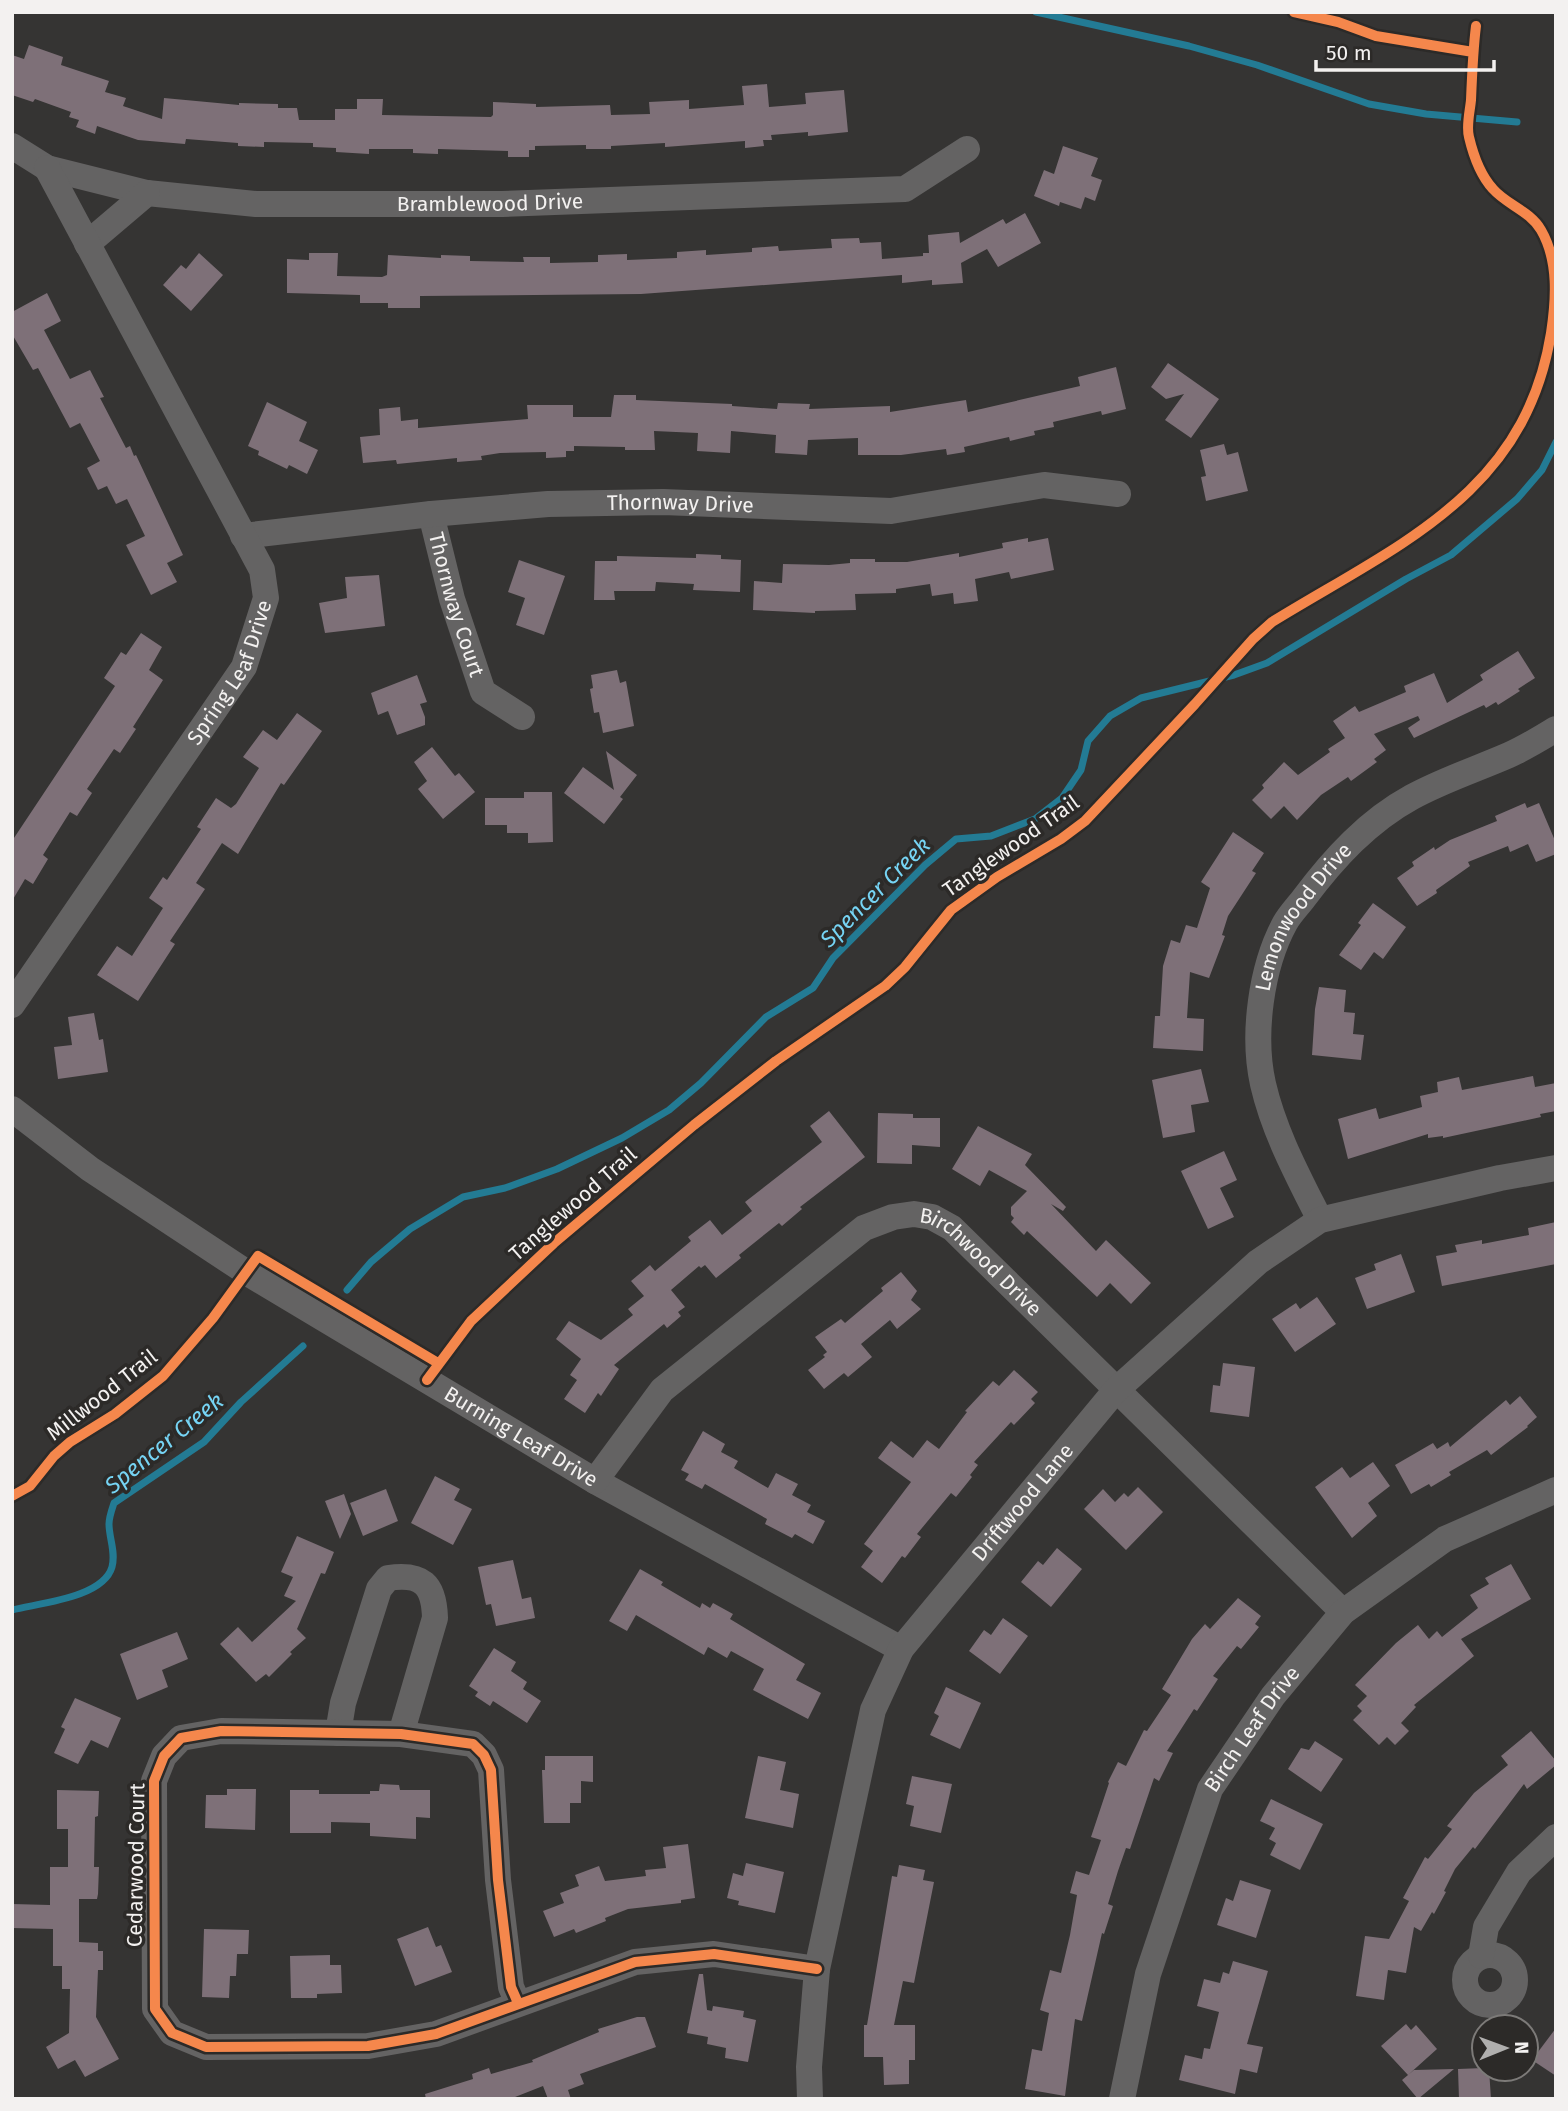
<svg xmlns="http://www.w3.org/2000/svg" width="1568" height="2111" viewBox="0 0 1568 2111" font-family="'Fira Sans',sans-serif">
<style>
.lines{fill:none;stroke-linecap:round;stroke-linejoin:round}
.stream{stroke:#237b94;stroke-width:7}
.building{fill:#7e7078}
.minor{stroke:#646363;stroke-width:26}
.cycleway-casing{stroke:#2c2a28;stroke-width:15}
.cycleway{stroke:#f5874c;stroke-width:10}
.labels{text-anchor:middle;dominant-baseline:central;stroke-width:7;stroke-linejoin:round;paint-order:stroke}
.street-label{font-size:21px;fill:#f3f1f0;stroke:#2c2a28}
.water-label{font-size:23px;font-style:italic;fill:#76d4f4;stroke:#2c2a28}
</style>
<rect width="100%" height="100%" fill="#353433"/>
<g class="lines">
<path class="stream" d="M1036 12 1189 46 1257 65 1369 104 1426 114 1517 122
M347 1290 371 1262 410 1229 463 1197 505 1188 557 1169 622 1138 669 1110 701 1083 766 1017 813 988 833 958 925 865 956 839 991 836 1035 819 1062 798 1081 770 1088 741 1110 716 1141 698 1234 675 1267 663 1406 579 1451 555 1517 499 1542 470 1556 442
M12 1610C39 1603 103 1598 112 1567 116 1552 109 1538 109 1524 109 1517 112 1509 114 1503L204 1442 241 1402 303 1346"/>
</g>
<path class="building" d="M29 45 63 57 61 65 109 81 105 92 126 98 123 106 162 119 164 98 239 105V103L278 104V108H297L299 120H335V109H357V99H383L382 115 491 117 493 115V102L536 104V107L610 105 611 115 650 114 649 102 689 100V109L744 105 742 86 767 84 769 107 806 104 805 93 844 90 848 132 808 136V132L771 135 772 140H763L764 146 745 148V141L665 147V143L611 146V149H586V145L535 146V150H529V157H508V151L438 149V154L413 153V149H369V154L336 152V148L313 147V143L264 142V147L238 146V143L186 139 185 144 138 140 97 126 95 134 76 127 79 120 69 117 71 112 35 99 33 102 12 95V55L24 59Z
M1063 146 1098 158 1091 176 1102 180 1095 201 1085 197 1081 209 1060 202 1059 206 1034 196 1044 170 1054 174Z
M1025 213 1041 243 998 267 987 249 961 263 963 283 932 285V280L902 283V275L641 294 420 296V308H388V303H360V295L287 293V259L309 260V253H338L337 276 382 277 387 275 388 255 441 258V255L470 256V261L524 262 523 257H550V263L598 262V255L627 254V260L677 258V252L706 250V255L752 252V248L778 246 779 251 832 248 831 239 859 238 860 243 881 242 882 259 923 256V253H929L928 235 959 232 960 243 1003 219 1006 224Z
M199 253 223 275 191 311 163 285 181 265 186 269Z
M47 293 61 321 44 330 70 379 90 370 104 397 100 398 126 448 130 446 134 456 136 455 183 555 167 563 177 582 151 595 126 545 145 536 127 499 116 504 107 486 98 490 87 468 100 461 80 423 70 428 38 368 33 370 12 334V312Z
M1168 363 1219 399 1191 438 1165 420 1184 394 1166 399 1151 387Z
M1116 367 1126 409 1102 415 1101 411 1053 422 1054 427 1034 431 1035 435 1010 441 1009 437 964 447 965 452 947 455 946 449 901 455H858V438L808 440 807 455 775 453 776 435 731 431 730 453 697 451 698 433 654 431 655 450H625V447L574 446V451H566V457L546 458V452L500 453 481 456 482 460 457 462V458L397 464 396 460 363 463 360 437 380 435 379 409 400 407 401 421 418 419V428L528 419 527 405H573V417H611L614 395H636V400L732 404V406L777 409 778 403 810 404 809 409 890 406V412L966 400 968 412 1080 386 1078 377Z
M267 402 307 422 299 441 318 450 307 474 289 465 287 469 258 455 259 451 248 446Z
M1224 444 1227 455 1238 452 1248 491 1206 501 1201 477 1206 476 1200 450Z
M1028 538V542L1048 538 1054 570 1011 579 1009 572 975 579 978 601 954 604 953 593 932 596 930 584 896 589V593L855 594 856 610 815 611V613L753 610 754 581 782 583 783 564 829 565 850 563V559H875V562H907L959 553V557L1003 548 1002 543Z
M696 554 721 555V559L741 560 740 592 693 590 694 584 656 582 655 591H614L615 600H594L595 561H617V556L696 558Z
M519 560 565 576 544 635 516 625 525 598 508 592Z
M379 575 385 626 325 633 319 603 347 598 345 577Z
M141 633 162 647 149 670 163 680 133 727 136 729 120 753 114 749 87 789 92 793 77 816 70 812 43 855 48 859 33 884 25 879 12 901V841L115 686 104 678 121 652 126 655Z
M1518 651 1535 678 1518 689 1520 691 1498 705 1496 702 1486 708 1484 705 1414 738 1408 728 1420 720 1418 716 1374 734 1386 750 1374 759 1377 762 1351 781 1348 777 1321 795 1297 820 1284 806 1271 819 1252 800 1264 788 1262 785 1284 762 1298 775 1330 752 1328 749 1345 738 1333 721 1355 706 1359 712 1406 692 1404 686 1434 673 1447 703 1483 680 1480 675Z
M617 670 620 683 626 681 634 726 603 733 599 712 594 713 590 689 593 688 591 675Z
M417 675 427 702 420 704 425 717V725L397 735 388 711 378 715 371 693Z
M297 713 322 731 284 785 281 783 238 854 222 843 196 883 205 889 170 941 175 944 138 1001 97 975 117 946 132 956 163 908 149 898 163 877 167 880 201 829 197 827 216 798 231 808 236 804 259 768 243 757 263 730 277 740Z
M432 747 455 776 459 773 475 792 443 819 418 789 427 781 414 762Z
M606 751 637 775 620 797 623 799 604 824 564 793 583 767 614 790Z
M524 792H552L553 842 528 843V833H507V825H485V798H524Z
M1525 803 1527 808 1539 803 1556 843V854L1536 862 1528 844 1510 852 1508 846 1468 862 1470 866 1436 890 1437 893 1417 906 1397 878 1414 866 1412 862 1434 847 1435 850 1450 840 1497 821 1495 816Z
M1233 832 1264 853 1252 871 1256 873 1228 916 1222 935 1225 936 1209 978 1190 972 1187 1018 1204 1019 1203 1051 1153 1048 1155 1016H1160L1163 966 1171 940 1180 943 1186 925 1197 928 1210 888 1201 882Z
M1373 903 1406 927 1383 959 1374 952 1361 970 1339 955 1361 925 1358 923Z
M1319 987 1346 990 1344 1012 1355 1013 1353 1034 1364 1035 1361 1060 1312 1055 1315 1009Z
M94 1013 99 1040 103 1039 108 1072 58 1079 54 1047 72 1045 68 1017Z
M1201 1069 1209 1102 1191 1105 1195 1132 1163 1138 1152 1080Z
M1533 1076 1535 1087 1556 1083V1111L1540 1114 1541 1117 1443 1138V1136L1428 1138V1134L1348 1159 1338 1119 1376 1108 1379 1119 1422 1107 1420 1096 1438 1092 1437 1082 1459 1077 1462 1090Z
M829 1111 865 1157 800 1207 802 1209 782 1226 779 1223 739 1255 741 1258 716 1278 705 1265 701 1268 699 1266 671 1290 685 1307 678 1312 681 1316 667 1328 664 1324 614 1365 619 1369 601 1396 598 1393 585 1413 564 1399 577 1380 570 1375 581 1359 556 1339 569 1321 601 1340 633 1315 628 1309 644 1296 631 1281 650 1265 655 1271 691 1241 688 1237 710 1220 722 1235 752 1211 745 1202 822 1142 810 1126Z
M878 1113 913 1114V1118H940V1147L912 1145V1164L877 1163Z
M978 1126 1032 1154 1025 1165 1066 1207 1063 1211 1051 1204 1096 1251 1106 1240 1151 1283 1131 1304 1110 1283 1097 1297 1027 1231 1024 1235 1011 1222 1014 1218 1011 1215V1207L1027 1191 989 1170 980 1186 952 1169Z
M1224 1151 1237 1180 1220 1188 1234 1217 1208 1229 1181 1171Z
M1556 1222V1264L1442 1286 1436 1256 1457 1252 1455 1245 1482 1240V1244L1529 1235 1528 1228Z
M1401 1254 1415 1292 1367 1309 1355 1278 1376 1270 1374 1264Z
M901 1272 917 1291 911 1300 921 1309 897 1329 890 1320 861 1344 872 1357 848 1377 844 1373 824 1389 808 1370 825 1357 823 1355 827 1352 815 1337 841 1319 845 1323 883 1291 881 1288Z
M1317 1297 1336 1324 1295 1352 1272 1319 1296 1303 1300 1309Z
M1223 1363 1255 1367 1249 1417 1210 1412 1213 1385 1220 1386Z
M1014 1370 1038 1392 1031 1399 1035 1403 1014 1425 1011 1422 974 1462 978 1465 970 1475 972 1477 956 1497 951 1493 917 1534 921 1537 905 1558 902 1556 882 1583 861 1567 873 1551 864 1544 911 1482 878 1458 891 1441 913 1458 927 1440 939 1449 967 1412 965 1411 993 1381 999 1386Z
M1520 1396 1537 1417 1527 1426 1528 1427 1491 1455 1487 1450 1449 1472 1451 1475 1431 1487 1429 1484 1411 1494 1395 1465 1433 1443 1437 1449 1448 1442 1450 1447 1506 1400 1510 1405Z
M703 1431 725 1444 721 1452 738 1461 734 1468 768 1488 776 1473 798 1484 792 1495 811 1505 807 1512 825 1521 813 1544 795 1534 792 1538 765 1524 767 1519 705 1484 702 1489 685 1480 689 1474 681 1470Z
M1373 1462 1390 1486 1368 1503 1377 1516 1352 1538 1315 1487 1342 1467 1350 1478Z
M435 1476 460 1489 454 1500 472 1509 453 1545 411 1523Z
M1138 1487 1163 1512 1126 1550 1084 1509 1103 1489 1115 1502 1124 1493 1128 1497Z
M386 1489 398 1521 363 1536 350 1503Z
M344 1494 351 1514 340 1539 325 1501Z
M297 1536 334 1552 325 1574 321 1573 297 1629 306 1638 290 1652 292 1654 269 1677 266 1674 256 1682 220 1644 238 1627 252 1642 296 1601 284 1596 293 1577 281 1572Z
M1057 1548 1082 1569 1051 1607 1021 1582 1038 1561 1043 1565Z
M513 1560 522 1599 531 1597 535 1618 496 1626 491 1604 486 1605 478 1567Z
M1511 1564 1531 1599 1461 1639 1474 1656 1414 1705 1416 1707 1401 1723 1409 1731 1395 1745 1387 1737 1379 1745 1353 1720 1362 1711 1357 1706 1367 1696 1355 1685 1396 1643 1418 1625 1429 1639 1437 1631 1442 1637 1478 1608 1470 1595 1489 1584 1485 1578Z
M640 1569 663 1582 661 1585 700 1608 702 1603 710 1608 713 1603 733 1614 730 1619 805 1664 796 1680 821 1693 808 1719 753 1690 764 1669 731 1651 727 1658 708 1647 704 1655 636 1615 627 1631 609 1621Z
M1238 1598 1261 1616 1255 1624 1259 1627 1241 1649 1237 1646 1213 1676 1218 1679 1197 1711 1194 1709 1167 1751 1173 1753 1159 1781 1154 1778 1130 1849 1126 1848 1118 1871 1108 1904 1113 1906 1104 1934 1102 1933 1082 2021 1075 2019 1065 2096 1025 2089 1032 2049 1042 2051 1049 2013 1040 2010 1050 1970 1061 1973 1070 1935 1077 1895 1070 1893 1076 1871 1089 1875 1101 1840 1091 1837 1109 1783 1108 1782 1118 1762 1126 1766 1144 1730 1147 1731 1171 1695 1162 1689 1192 1639 1205 1624 1210 1629Z
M1003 1618 1028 1636 1000 1674 969 1651 984 1630 991 1635Z
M177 1632 188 1659 162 1670 168 1687 137 1700 120 1654Z
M494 1648 516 1662 511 1671 527 1682 523 1689 541 1701 527 1723 493 1701 490 1706 475 1696 478 1692 469 1686Z
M946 1687 981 1703 960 1749 930 1735 939 1716 934 1713Z
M75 1698 121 1718 108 1748 91 1740 78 1764 54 1753 65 1729 61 1727Z
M1531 1731 1556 1761V1765L1527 1789 1524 1784 1475 1849 1473 1847 1455 1869 1444 1891 1446 1892 1434 1914 1432 1912 1421 1931 1414 1927 1406 1973 1388 1970 1384 2000 1356 1996 1365 1936 1389 1939 1409 1901 1403 1898 1425 1857 1428 1859 1452 1829 1447 1826 1474 1793 1508 1765 1501 1756Z
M1315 1741 1343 1759 1321 1792 1288 1769 1301 1748 1309 1750Z
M545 1756H593V1782L581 1781V1803H570V1823H544L542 1770H545Z
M758 1756 786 1762 780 1790 799 1794 793 1828 745 1818Z
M912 1776 952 1784 941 1833 910 1826 914 1806 906 1804Z
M380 1784 399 1785 400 1790H430V1818L416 1817V1839L370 1836V1823L331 1822V1833H290V1790H319V1794H370V1791H379Z
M227 1789H256L255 1830 205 1828 206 1795H227Z
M57 1790 99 1791 98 1816 95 1817 94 1867H99L98 1894 97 1899H79V1942L98 1943V1951H103V1970H98L96 2017 119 2059 85 2077 75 2060 58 2069 46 2047 69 2033 70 1989H62V1966H53V1929L12 1928V1904L50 1905V1867H68V1829H57Z
M1271 1799 1323 1824 1300 1870 1270 1855 1276 1843 1269 1839 1275 1828 1260 1821Z
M688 1844 695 1898 681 1900V1903L628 1909 605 1918 606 1921 576 1933 574 1929 554 1937 543 1911 564 1903 560 1893 579 1886 575 1875 599 1866 605 1881 646 1876 645 1870 666 1868 663 1847Z
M746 1863 784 1872 775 1913 738 1905 739 1901 727 1898 733 1873 743 1876Z
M899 1865 925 1870 923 1880 934 1882 914 1983 903 1981 894 2025H915V2060H909V2084L884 2085 883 2057H864V2025H867L892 1876 897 1877Z
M1240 1880 1271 1890 1256 1938 1217 1925 1226 1898 1233 1901Z
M428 1927 436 1947 441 1945 452 1972 415 1986 397 1939Z
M204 1929 249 1930 248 1954H237L236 1976H230L229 1998 202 1997Z
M330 1955V1965H341L342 1993 317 1994V1998H291L290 1956Z
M1233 1961 1268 1971 1247 2044 1263 2047 1257 2073 1240 2069 1235 2094 1179 2080 1185 2055 1202 2059 1204 2048 1210 2049 1219 2012 1197 2006 1204 1979 1220 1983 1223 1972 1229 1974Z
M699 1974H703L707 2010 712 2011 713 2006 744 2011 743 2017 756 2020 748 2062 725 2058 726 2048 707 2044 708 2037 687 2033Z
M637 2017H645L656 2047 580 2074 584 2084 568 2090 571 2099H548L543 2086 510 2099H426L425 2094 473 2079 472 2074 489 2068 491 2074 533 2062 532 2060 599 2032 598 2029Z
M1406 2024 1411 2030 1416 2025 1437 2049 1408 2075 1381 2046Z
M1556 2028V2076L1532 2060Z
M1484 2068 1489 2069 1491 2099H1459L1458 2069Z
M1454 2069 1418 2099 1402 2080 1414 2070Z"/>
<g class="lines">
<g class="minor">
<path id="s1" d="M12 146 47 168 147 193 256 204H502L905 189 967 149"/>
<path d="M87 244 147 193"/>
<path id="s2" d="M431 514 452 599 483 692 522 717"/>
<path id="s3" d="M243 536 431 514 548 504 663 502 891 511 1044 485 1118 494"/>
<path id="s4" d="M12 1005 244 667 266 598 262 570 47 168"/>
<path id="s5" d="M12 1109 90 1169 246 1272 595 1481 901 1649"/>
<path id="s6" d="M1320 1220C1298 1176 1274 1132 1263 1084 1252 1035 1261 967 1285 923 1290 914 1298 906 1304 898 1334 858 1368 821 1412 797 1443 780 1477 769 1509 755 1525 748 1541 738 1556 729"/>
<path id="s7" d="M595 1481 662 1390 864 1228 893 1217 914 1214 932 1217 952 1228 1343 1612"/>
<path d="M338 1733 343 1703 379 1589 388 1578C422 1573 434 1584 435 1618L401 1734"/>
<circle cx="1490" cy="1980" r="25"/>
<path d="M1481 1956 1486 1927 1519 1872 1556 1837"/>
<path d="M518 2003 511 1987 498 1880 491 1770 484 1755 473 1744 401 1734 221 1731 181 1738 164 1756 154 1781 155 2009 172 2033 206 2047 368 2046 436 2034 635 1962 714 1954 817 1969"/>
<path id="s8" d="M810 2099 809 2067 817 1969 873 1710 901 1649 1115 1391 1258 1262 1320 1220 1500 1178 1556 1168"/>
<path id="s9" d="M1122 2099 1148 1974 1210 1789 1273 1696 1343 1612 1445 1539 1556 1490"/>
</g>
<g class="cycleway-casing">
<path id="cycleway" d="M1294 12 1338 22 1376 36 1473 52
M427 1380 471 1321 554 1243 694 1125 776 1061 885 986 905 967 951 910 997 877 1061 839 1085 821 1195 704 1253 639 1272 622C1395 546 1525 495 1551 333 1556 300 1559 261 1541 230 1530 211 1507 205 1493 189 1481 176 1473 154 1469 137 1466 126 1470 111 1471 100 1472 75 1473 50 1476 26
M12 1496 30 1486 54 1456 70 1442 115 1414 163 1376 213 1318 258 1256 438 1363
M518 2003 511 1987 498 1880 491 1770 484 1755 473 1744 401 1734 221 1731 181 1738 164 1756 154 1781 155 2009 172 2033 206 2047 368 2046 436 2034 635 1962 714 1954 817 1969"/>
</g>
<use href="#cycleway" class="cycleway"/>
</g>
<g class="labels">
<g class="street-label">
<text stroke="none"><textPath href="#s1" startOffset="488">Bramblewood Drive</textPath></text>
<text stroke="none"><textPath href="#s3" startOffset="439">Thornway Drive</textPath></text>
<text stroke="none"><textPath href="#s2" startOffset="94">Thornway Court</textPath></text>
<text stroke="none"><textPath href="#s4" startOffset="399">Spring Leaf Drive</textPath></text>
<text transform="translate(1011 846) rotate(-35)">Tanglewood Trail</text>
<text stroke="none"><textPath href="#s6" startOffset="327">Lemonwood Drive</textPath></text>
<text transform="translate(573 1204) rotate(-41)">Tanglewood Trail</text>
<text stroke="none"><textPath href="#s7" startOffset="508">Birchwood Drive</textPath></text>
<text transform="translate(102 1395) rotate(-38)">Millwood Trail</text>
<text stroke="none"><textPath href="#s5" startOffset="606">Burning Leaf Drive</textPath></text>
<text stroke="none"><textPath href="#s8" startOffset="653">Driftwood Lane</textPath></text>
<text stroke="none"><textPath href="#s9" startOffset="396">Birch Leaf Drive</textPath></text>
<text transform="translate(136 1865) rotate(-89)">Cedarwood Court</text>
</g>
<g class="water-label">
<text transform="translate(875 892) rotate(-45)">Spencer Creek</text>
<text transform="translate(164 1443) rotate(-39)">Spencer Creek</text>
</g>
</g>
<rect width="1568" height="2111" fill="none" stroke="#f3f1f0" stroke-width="28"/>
<g transform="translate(1505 2048) rotate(89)"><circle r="33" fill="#2c2a28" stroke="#7c7a78" stroke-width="2"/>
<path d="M0-5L12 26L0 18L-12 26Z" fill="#b0afae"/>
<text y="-10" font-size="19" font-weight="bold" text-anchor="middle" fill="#f3f1f0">N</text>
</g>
<path d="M1316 60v10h178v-10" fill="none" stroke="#f3f1f0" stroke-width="3.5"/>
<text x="1326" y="60" font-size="21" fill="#f3f1f0" stroke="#2c2a28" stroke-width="5" paint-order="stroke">50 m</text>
</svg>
